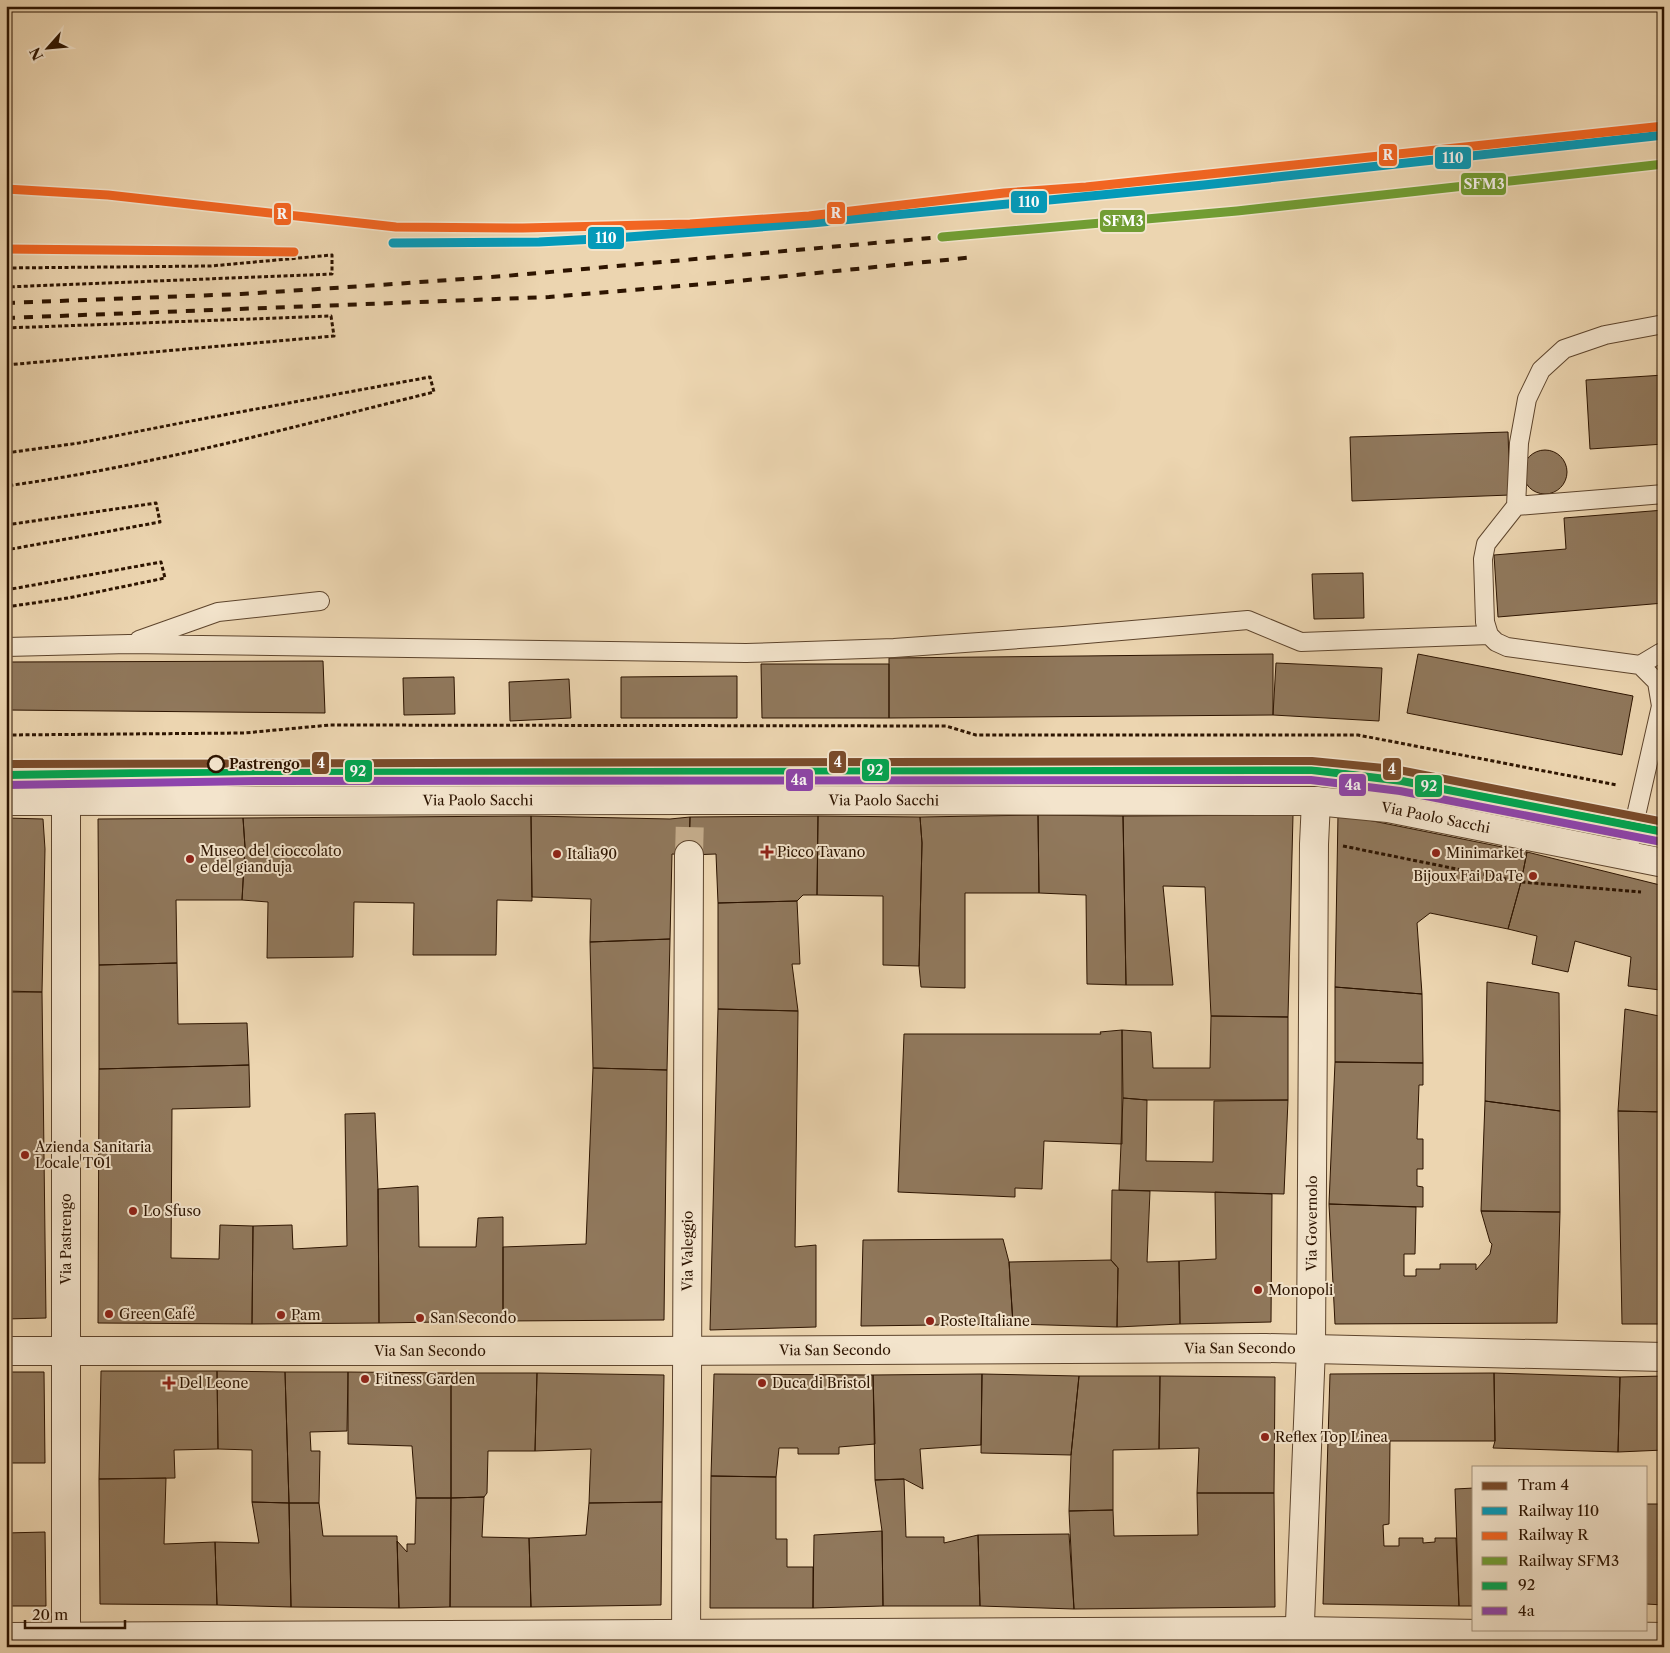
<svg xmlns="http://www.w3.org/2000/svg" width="1670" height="1653" viewBox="0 0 1670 1653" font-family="'Libre Caslon Text',serif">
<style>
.building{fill:#90785c;stroke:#2d1400}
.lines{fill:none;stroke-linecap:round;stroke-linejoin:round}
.minor-tunnel{stroke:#c6ae8d;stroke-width:28;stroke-dasharray:28 14;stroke-linecap:butt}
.service-casing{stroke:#5d442c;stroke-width:20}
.minor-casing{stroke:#5d442c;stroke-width:30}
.tertiary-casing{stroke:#5d442c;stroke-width:30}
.path{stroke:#2d1400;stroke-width:3;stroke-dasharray:4 2.5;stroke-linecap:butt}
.service{stroke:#f3e4cc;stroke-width:18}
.minor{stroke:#f3e4cc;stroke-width:28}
.tertiary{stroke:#f3e4cc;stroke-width:28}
.rail{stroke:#2d1400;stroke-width:4;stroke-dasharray:9 9;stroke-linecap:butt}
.bus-1-casing{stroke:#f3e4cc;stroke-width:11}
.bus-2-casing{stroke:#f3e4cc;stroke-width:11}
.bus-1{stroke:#00a651;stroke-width:8}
.bus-2{stroke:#8e44ad;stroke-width:8}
.rail-1-casing{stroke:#f3e4cc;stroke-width:12}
.rail-2-casing{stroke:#f3e4cc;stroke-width:12}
.rail-3-casing{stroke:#f3e4cc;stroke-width:12}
.rail-1{stroke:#049ab9;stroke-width:9}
.rail-2{stroke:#f26522;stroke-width:9}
.rail-3{stroke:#719d33;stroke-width:9}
.tram-1-casing{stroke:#f3e4cc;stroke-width:11}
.tram-1{stroke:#7a4b2a;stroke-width:8}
.stop-dot{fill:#f3e4cc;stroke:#2d1400;stroke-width:2.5}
.poi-dot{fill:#8f2418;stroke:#f3e4cc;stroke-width:2}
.labels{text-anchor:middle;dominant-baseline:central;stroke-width:4;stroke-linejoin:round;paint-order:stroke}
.stop-label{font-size:14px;font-weight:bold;fill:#2d1400;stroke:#f3e4cc;text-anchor:start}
.street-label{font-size:14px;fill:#2d1400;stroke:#f3e4cc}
.poi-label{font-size:14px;fill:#2d1400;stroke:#f3e4cc;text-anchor:start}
.line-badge{stroke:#f3e4cc;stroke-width:2}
.badge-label{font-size:14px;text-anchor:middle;font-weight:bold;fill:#fff}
</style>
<rect width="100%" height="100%" fill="#ecd5b0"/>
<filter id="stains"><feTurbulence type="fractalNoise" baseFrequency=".004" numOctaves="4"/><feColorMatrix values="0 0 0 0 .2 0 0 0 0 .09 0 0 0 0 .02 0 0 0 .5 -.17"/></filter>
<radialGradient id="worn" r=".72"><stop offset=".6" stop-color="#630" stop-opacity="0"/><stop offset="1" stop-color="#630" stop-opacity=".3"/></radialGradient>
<path class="building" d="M1664 375V444L1590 449 1586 380Z
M1508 432 1510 495 1352 501 1350 437Z
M1523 472a22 22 0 1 1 44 0a22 22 0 1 1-44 0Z
M1664 510V603L1498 617 1494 555 1566 549 1564 518Z
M1363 573 1364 618 1314 619 1312 574Z
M1273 654V715L889 718V658Z
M1418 654 1633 696 1622 755 1407 713Z
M323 661 325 713 6 710V662Z
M1276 663 1382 668 1379 721 1273 715Z
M761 664H889V718H762Z
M737 676V718H621V677Z
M454 677 455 714 404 715 403 678Z
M569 679 571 718 510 721 509 682Z
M1338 814 1527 852 1521 882 1508 929 1430 913 1417 923 1422 994 1335 987Z
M1038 815 1039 893H965V988L921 987 919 966 922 843 920 817Z
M1038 815 1123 816 1126 985 1087 984 1086 895 1039 893Z
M1293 815 1288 1017 1211 1016 1205 887 1163 886 1173 985H1126L1123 816Z
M531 816 670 819 690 817 689 855 672 854 670 939 590 942 591 899 532 897Z
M531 816 532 901 497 900 496 955H413L414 903 354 902 353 957 267 958 268 902 242 900 245 847 243 818Z
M818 816 817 895H803L797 901 718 903 716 854 689 855 690 817Z
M818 816 920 817 922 843 919 966 883 965V896L817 895Z
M6 818 43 819 45 849 42 992 6 991Z
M243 818 245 847 242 900H176L177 963 99 965 98 819Z
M1527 852 1664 886V965L1660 990 1628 986 1631 957 1575 941 1568 972 1532 964 1537 936 1508 929 1521 882Z
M797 901 800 964H792L798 1011 718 1009V903Z
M670 939 667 1070 593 1068 590 942Z
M177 963 178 1024 247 1023 249 1065 99 1069V965Z
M1487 982 1559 993 1560 1111 1485 1101Z
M1335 987 1422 994 1423 1063 1335 1062Z
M6 992H42L46 1318 6 1319Z
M718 1009 798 1011 795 1247 816 1245V1327L710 1330Z
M1625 1009 1664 1017V1112L1618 1111Z
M1211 1016 1288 1017V1100H1147L1123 1098 1122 1030 1151 1032 1153 1068H1210Z
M1122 1030V1144L1044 1141 1042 1189 1015 1188V1197L898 1192 904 1034H1101L1100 1032Z
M1335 1062 1423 1063V1085H1419L1417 1139H1423V1169H1417V1186L1423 1187V1207L1329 1204Z
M249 1065 250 1107 172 1109 171 1258 219 1259 220 1225 253 1226 252 1324 98 1323 99 1069Z
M593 1068 667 1070 664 1320 503 1321V1247L586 1244Z
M1123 1098 1147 1100 1146 1161 1213 1162 1214 1101 1288 1100 1284 1194 1119 1190Z
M1485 1101 1560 1111V1212L1481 1211Z
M1618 1111 1664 1112V1324H1622Z
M375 1113 378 1189 379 1323 252 1324 253 1226 292 1225 293 1249 347 1246 345 1114Z
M418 1186 419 1247H476L478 1218 503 1217V1321L379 1323 378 1189Z
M1112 1190 1150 1191 1147 1262 1179 1261 1180 1324 1117 1327 1118 1268 1111 1260Z
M1215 1192 1272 1194 1271 1322 1180 1324 1179 1261 1216 1259Z
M1329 1204 1416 1207 1415 1254H1404V1276H1416V1269H1440V1264H1476V1270L1490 1254 1492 1244 1490 1242 1481 1211 1560 1212 1557 1323 1335 1324Z
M1003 1239 1009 1262 1013 1324 861 1326 863 1240Z
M1111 1260 1118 1268 1117 1327 1013 1324 1009 1262Z
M101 1371H217L218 1449 174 1450 175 1478 99 1479Z
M217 1371 285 1372 289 1503 252 1502V1450L218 1449Z
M6 1372H44L45 1463H9L6 1533 45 1532 46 1606H6Z
M285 1372H348L347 1431 310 1432 311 1451H320L319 1503H289Z
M348 1372 451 1373V1498H416L412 1446 348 1444Z
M451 1373H537L535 1451H488L487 1493 484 1497 451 1498Z
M537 1373 664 1375 662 1502 589 1503 591 1449 535 1451Z
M1494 1373 1495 1441H1390L1389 1524 1383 1525 1384 1546H1399V1538H1423V1543L1435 1542V1538H1456L1459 1606 1323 1604 1330 1374Z
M1494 1373 1620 1377 1618 1452 1493 1448 1495 1441Z
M714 1374 873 1375 875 1444 839 1447V1454H798V1448H779L776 1477 711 1476Z
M982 1374 981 1445 920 1449 923 1489 904 1479 875 1480 873 1375Z
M982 1374 1079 1376 1071 1455 981 1453Z
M1079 1376H1160L1159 1449 1113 1450V1510L1069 1511 1071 1455Z
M1160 1376 1275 1377 1274 1493H1197L1199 1448 1159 1449Z
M1664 1376V1450L1618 1452 1620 1377Z
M711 1476 776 1477V1539H787V1567H813V1608H710Z
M166 1478 164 1544 215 1542 217 1605 100 1604 99 1479Z
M904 1479 906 1537H944V1543L978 1535 980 1606H883L882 1531 875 1480Z
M1474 1488V1606H1459L1455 1489Z
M1197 1493H1274L1275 1607 1074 1609 1069 1511 1113 1510 1114 1536 1198 1535Z
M484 1497 482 1537 529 1538 531 1607H450L451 1498Z
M416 1498H451L450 1607 399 1608 397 1541 407 1552V1544H415Z
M252 1502 289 1503 291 1607 217 1605 215 1542 259 1543Z
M662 1502 661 1605 531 1607 529 1538 586 1535 589 1503Z
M289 1503H319L323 1536H397L399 1608 291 1607Z
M1646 1504H1664V1605L1646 1604Z
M882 1531 883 1606 813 1608 814 1535Z
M1069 1534 1074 1609 980 1606 978 1535Z"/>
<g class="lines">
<path class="minor-tunnel" d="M689 855 690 817"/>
<g class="service-casing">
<path id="service" d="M1516 506 1664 494
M139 640 218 612 320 601
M6 647 129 644 746 653 894 648 1063 636 1248 620 1301 642 1489 635
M1640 665 1660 653H1664
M6 775 260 771H875L1199 769 1312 770 1402 781 1664 832
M1627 855 1661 706 1657 682 1640 665 1507 647 1496 642 1489 635 1485 622 1483 559 1486 544 1516 506 1519 443 1527 399 1541 370 1564 349 1605 335 1664 324"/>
</g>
<g class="minor-casing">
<g id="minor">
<path d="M66 801V1647"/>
<path id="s1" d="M6 1351H650L1266 1348 1664 1357"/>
<path d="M6 1637 1300 1631 1664 1637"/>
<path id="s2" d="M686 1647 689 855"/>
<path id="s3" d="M1299 1647 1311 1348 1314 844 1316 801"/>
</g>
</g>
<g class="tertiary-casing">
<g id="tertiary">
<path id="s4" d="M6 801 690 800 1316 801 1388 808 1664 863"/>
</g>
</g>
<path class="path" d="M6 268 211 266 332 255V274L6 287
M6 328 331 316 334 336 6 365
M6 453 79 443 191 421 430 377 434 392C292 427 151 466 6 486
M6 525 156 503 160 522 6 550
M6 590 161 562 165 578 68 598 6 607
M6 735 244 733 330 725 946 726 976 735H1358L1617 785
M1343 846 1521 882 1641 892"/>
<use href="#service" class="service"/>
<use href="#minor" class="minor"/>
<use href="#tertiary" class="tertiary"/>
<path class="rail" d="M6 303 241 294 379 285 505 276 942 237
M6 318 549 297 717 283 975 257"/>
<g class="bus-1-casing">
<path id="bus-1" d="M6 775 260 771 1312 770 1402 781 1664 832"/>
</g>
<g class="bus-2-casing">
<path id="bus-2" d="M6 785 260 781 1311 780 1400 791 1662 842"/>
</g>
<use href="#bus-1" class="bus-1"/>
<use href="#bus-2" class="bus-2"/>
<g class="rail-1-casing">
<path id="rail-1" d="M393 243 539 242 615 238 812 223 1204 185 1664 135"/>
</g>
<g class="rail-2-casing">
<path id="rail-2" d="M6 189 108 195 396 227 523 228 690 224 809 216 1004 193 1086 187 1664 126
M6 249 294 252"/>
</g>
<g class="rail-3-casing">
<path id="rail-3" d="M942 237 1237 211 1664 164"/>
</g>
<use href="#rail-1" class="rail-1"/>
<use href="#rail-2" class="rail-2"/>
<use href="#rail-3" class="rail-3"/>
<g class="tram-1-casing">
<path id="tram-1" d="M6 764 1312 761 1394 769 1664 822"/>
</g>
<use href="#tram-1" class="tram-1"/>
</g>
<circle class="stop-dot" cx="216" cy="764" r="8"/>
<g class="poi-dot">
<path d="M764.5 844.5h5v5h5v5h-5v5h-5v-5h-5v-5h5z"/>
<circle cx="1436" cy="853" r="5"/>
<circle cx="557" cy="854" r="5"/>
<circle cx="190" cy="859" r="5"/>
<circle cx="1533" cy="876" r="5"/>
<circle cx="25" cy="1155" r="5"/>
<circle cx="133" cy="1211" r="5"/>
<circle cx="1258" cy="1290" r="5"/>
<circle cx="109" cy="1314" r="5"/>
<circle cx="281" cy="1315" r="5"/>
<circle cx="420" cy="1318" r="5"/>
<circle cx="930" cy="1321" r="5"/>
<circle cx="365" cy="1379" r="5"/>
<path d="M166.5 1375.5h5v5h5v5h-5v5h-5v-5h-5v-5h5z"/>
<circle cx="762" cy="1383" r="5"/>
<circle cx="1265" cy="1437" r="5"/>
</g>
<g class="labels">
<g class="stop-label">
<text x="229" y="764">Pastrengo</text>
</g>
<g class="street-label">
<text stroke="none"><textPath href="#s4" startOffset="472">Via Paolo Sacchi</textPath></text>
<text stroke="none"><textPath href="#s4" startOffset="878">Via Paolo Sacchi</textPath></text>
<text stroke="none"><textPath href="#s4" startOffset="1431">Via Paolo Sacchi</textPath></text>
<text stroke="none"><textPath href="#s3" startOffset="424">Via Governolo</textPath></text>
<text transform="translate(66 1239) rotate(-90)">Via Pastrengo</text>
<text stroke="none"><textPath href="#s2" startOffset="396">Via Valeggio</textPath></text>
<text stroke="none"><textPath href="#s1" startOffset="1234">Via San Secondo</textPath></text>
<text stroke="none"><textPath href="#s1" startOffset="829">Via San Secondo</textPath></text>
<text stroke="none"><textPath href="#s1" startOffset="424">Via San Secondo</textPath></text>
</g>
<g class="poi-label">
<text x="200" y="851">Museo del cioccolato<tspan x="200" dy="16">e del gianduja</tspan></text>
<text x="777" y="852">Picco Tavano</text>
<text x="1446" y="853">Minimarket</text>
<text x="567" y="854">Italia90</text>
<text x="1523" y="876" text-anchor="end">Bijoux Fai Da Te</text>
<text x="35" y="1147">Azienda Sanitaria<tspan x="35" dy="16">Locale TO1</tspan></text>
<text x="143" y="1211">Lo Sfuso</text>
<text x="1268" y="1290">Monopoli</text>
<text x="119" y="1314">Green Café</text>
<text x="291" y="1315">Pam</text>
<text x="430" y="1318">San Secondo</text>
<text x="940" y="1321">Poste Italiane</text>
<text x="375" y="1379">Fitness Garden</text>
<text x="179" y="1383">Del Leone</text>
<text x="772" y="1383">Duca di Bristol</text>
<text x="1275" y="1437">Reflex Top Linea</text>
</g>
</g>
<g class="line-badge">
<rect x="1378" y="143" width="20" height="24" rx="5" fill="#f26522"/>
<rect x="1434" y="146" width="38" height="24" rx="5" fill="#049ab9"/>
<rect x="1460" y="172" width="47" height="24" rx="5" fill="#719d33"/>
<rect x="1010" y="190" width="38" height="24" rx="5" fill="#049ab9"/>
<rect x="826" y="201" width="20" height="24" rx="5" fill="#f26522"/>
<rect x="273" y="202" width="19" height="24" rx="5" fill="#f26522"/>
<rect x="1099" y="209" width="47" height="24" rx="5" fill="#719d33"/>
<rect x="587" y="226" width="38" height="24" rx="5" fill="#049ab9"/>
<rect x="828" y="750" width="19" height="24" rx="5" fill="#7a4b2a"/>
<rect x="311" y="751" width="19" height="24" rx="5" fill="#7a4b2a"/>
<rect x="1382" y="757" width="20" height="24" rx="5" fill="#7a4b2a"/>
<rect x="861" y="758" width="29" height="24" rx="5" fill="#00a651"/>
<rect x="344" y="759" width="29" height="24" rx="5" fill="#00a651"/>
<rect x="785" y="768" width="29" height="24" rx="5" fill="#8e44ad"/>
<rect x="1338" y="773" width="29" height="24" rx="5" fill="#8e44ad"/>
<rect x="1414" y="774" width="29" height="24" rx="5" fill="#00a651"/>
</g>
<g class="badge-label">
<text x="1388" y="160">R</text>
<text x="1453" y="163">110</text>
<text x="1484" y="189">SFM3</text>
<text x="1029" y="207">110</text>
<text x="836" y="218">R</text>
<text x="282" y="219">R</text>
<text x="1123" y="226">SFM3</text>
<text x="606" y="243">110</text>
<text x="838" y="767">4</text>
<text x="321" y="768">4</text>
<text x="1392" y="774">4</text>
<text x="875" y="775">92</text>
<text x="358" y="776">92</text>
<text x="799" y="785">4a</text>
<text x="1353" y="790">4a</text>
<text x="1429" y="791">92</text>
</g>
<rect width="1670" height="1653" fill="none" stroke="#ecd5b0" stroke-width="25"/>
<rect x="8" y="8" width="1655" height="1638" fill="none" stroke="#2d1400" stroke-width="2.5"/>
<rect x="12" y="12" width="1645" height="1628" fill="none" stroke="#2d1400"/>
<rect x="1472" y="1466" width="175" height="165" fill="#f3e4cc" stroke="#a4917a"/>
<rect x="1482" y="1482" width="25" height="8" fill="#7a4b2a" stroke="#a4917a"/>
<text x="1518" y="1490" font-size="15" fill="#2d1400">Tram 4</text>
<rect x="1482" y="1507" width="25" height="8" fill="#049ab9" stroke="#a4917a"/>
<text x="1518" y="1516" font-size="15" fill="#2d1400">Railway 110</text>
<rect x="1482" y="1532" width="25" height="8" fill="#f26522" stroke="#a4917a"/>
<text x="1518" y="1540" font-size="15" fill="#2d1400">Railway R</text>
<rect x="1482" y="1557" width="25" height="8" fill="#719d33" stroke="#a4917a"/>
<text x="1518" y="1566" font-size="15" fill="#2d1400">Railway SFM3</text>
<rect x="1482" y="1582" width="25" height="8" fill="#00a651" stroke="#a4917a"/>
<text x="1518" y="1590" font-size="15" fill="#2d1400">92</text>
<rect x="1482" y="1607" width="25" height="8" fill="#8e44ad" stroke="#a4917a"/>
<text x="1518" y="1616" font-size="15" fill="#2d1400">4a</text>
<g transform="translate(48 48) rotate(243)" stroke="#f3e4cc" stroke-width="4" paint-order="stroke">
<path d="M0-4L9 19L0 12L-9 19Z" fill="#2d1400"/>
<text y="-8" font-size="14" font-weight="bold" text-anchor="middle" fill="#2d1400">N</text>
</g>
<path d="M25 1620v8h100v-8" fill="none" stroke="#2d1400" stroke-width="2.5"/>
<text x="32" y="1620" font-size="15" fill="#2d1400" stroke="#f3e4cc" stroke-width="4" paint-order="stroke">20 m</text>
<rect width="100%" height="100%" filter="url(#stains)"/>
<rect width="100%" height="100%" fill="url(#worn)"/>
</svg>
